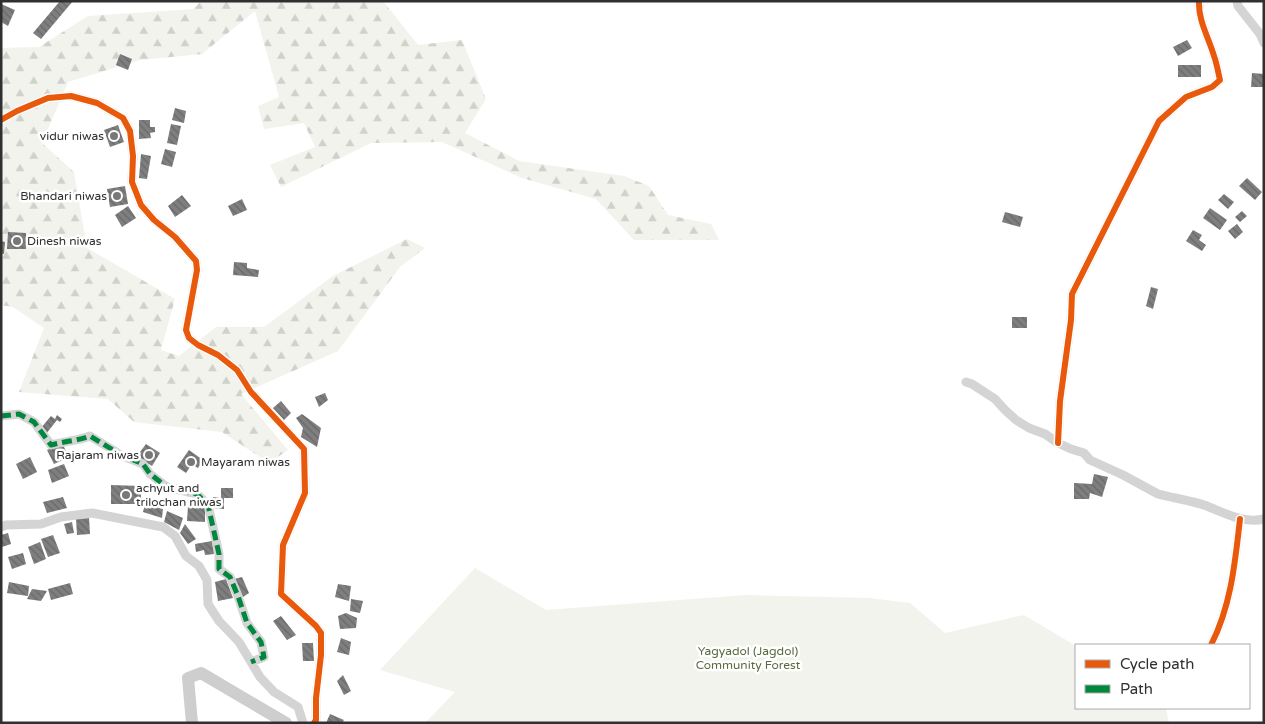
<svg xmlns="http://www.w3.org/2000/svg" width="1265" height="724" viewBox="0 0 1265 724" font-family="'Varela Round',sans-serif">
<style>
.green{fill:#f1f3ec}
.forest{fill:url(#forest-firs)}
.building{fill:url(#building-back-hatch)}
.lines{fill:none;stroke-linecap:round;stroke-linejoin:round}
.street{stroke:#d4d4d4;stroke-width:9}
.secondary{stroke:#cecece;stroke-width:12}
.quiet{stroke:#00873e;stroke-width:5;stroke-dasharray:10 5;stroke-linecap:butt}
.cycleway-casing{stroke:#fff;stroke-width:9}
.cycleway{stroke:#e8590c;stroke-width:6}
.poi-dot{fill:#787878;stroke:#fff;stroke-width:2}
.labels{text-anchor:middle;dominant-baseline:central;stroke-width:5;stroke-linejoin:round;paint-order:stroke}
.poi-label{font-size:12px;fill:#303030;stroke:#fff;text-anchor:end}
.park-label{font-size:12px;fill:#5a6a3e;stroke:#fff}
</style>
<defs>
<pattern id="forest-firs" width="22" height="20" patternUnits="userSpaceOnUse" patternTransform="scale(1.25)"><rect width="22" height="20" fill="#f1f3ec"/><path d="M5 1l3.5 6h-7zM16 11l3.5 6h-7z" fill="#cfd1cb"/></pattern>
<pattern id="building-back-hatch" width="6" height="6" patternUnits="userSpaceOnUse" patternTransform="scale(1.25)"><rect width="6" height="6" fill="#7f7f7f"/><path d="M-1 5l2 2M0 0l6 6M5-1l2 2" fill="none" stroke="#686868"/></pattern>
</defs>
<rect width="100%" height="100%" fill="#fff"/>
<path class="green" d="M475 568 546 610 746 595 869 598 910 603 945 633 1024 615 1076 646V708H1166L1169 723H425L455 692 380 670Z"/>
<path class="forest" d="M201 1H383L418 45 462 40 486 99 465 133 519 161 624 176 649 186 668 215 711 224 719 240H634L596 199 522 178 442 142 371 143 281 187 270 165 315 147 304 123 264 129 258 106 279 97 255 11 202 54 140 60 68 82 42 143 74 172 87 248 175 299 161 350 179 356 216 327H264L333 276 407 239 425 248 400 267 338 351 241 394 288 450 269 463 222 432 134 422 108 399 19 392 44 328 13 307 1 305V48L39 47 88 16 194 9Z"/>
<path class="building" d="M60 1H73L41 39 33 33Z
M1 4 15 10 8 26 1 22Z
M1187 40 1192 48 1178 56 1173 47Z
M120 54 132 59 128 70 116 65Z
M1178 65H1201V77H1178Z
M1252 73 1264 74V87H1251Z
M175 108 186 111 184 123 172 120Z
M139 120H150V127H155V132L150 133 151 138 139 139Z
M171 124 181 126 177 145 167 143Z
M118 125 124 142 110 147 104 130Z
M165 149 176 152 172 167 161 164Z
M141 154 151 156 147 179 139 178Z
M1247 178 1262 192 1255 200 1239 186Z
M125 186 128 204 110 207 107 189Z
M1224 194 1234 202 1228 209 1218 200Z
M182 195 191 206 175 217 168 206Z
M242 199 247 210 233 216 228 206Z
M128 206 136 218 122 227 115 215Z
M1210 208 1227 220 1220 230 1203 218Z
M1242 211 1247 216 1240 222 1235 217Z
M1005 212 1023 217 1020 227 1002 222Z
M1237 224 1243 232 1235 239 1228 231Z
M1193 230 1202 235 1199 240 1206 245 1202 251 1186 241Z
M8 232 26 233V249H7Z
M1 241 5 242 4 254H1Z
M234 262 247 263V268L259 270 258 277 233 275Z
M1151 287 1158 289 1153 309 1146 306Z
M1012 317H1027V328H1012Z
M325 393 328 400 319 407 315 397Z
M281 401 291 413 284 420 273 408Z
M302 414 321 428 317 447 301 437 303 428 296 418Z
M57 415 62 419 60 422 57 420 46 434 40 429 51 416 55 419Z
M62 443 69 457 54 464 47 450Z
M146 444 160 453 152 466 137 456Z
M189 450 203 460 198 468 192 464 186 473 177 467Z
M30 457 37 472 23 479 16 464Z
M64 464 69 476 52 483 48 470Z
M1094 474 1108 477 1102 497 1090 493 1089 499H1074V483L1092 484Z
M111 485 141 486V504H111Z
M221 488H233V498H224V509L212 508 213 497 221 498Z
M63 497 67 508 47 513 43 502Z
M145 504 163 509 162 518 143 512Z
M188 506H205V522L187 521Z
M167 511 183 518 179 530 164 522Z
M89 518 90 534 77 535 76 519Z
M72 522 74 533 67 534 64 524Z
M185 524 196 539 188 544 180 533Z
M8 533 11 544 2 547 1 535Z
M53 535 60 553 48 557 41 539Z
M212 541 214 554 205 555 204 550 196 552 195 544Z
M40 542 46 559 34 564 28 547Z
M23 553 26 564 12 569 8 557Z
M242 577 249 593 243 597 234 579Z
M226 579 233 598 218 601 215 582Z
M9 582 29 586 28 596 7 593Z
M70 583 73 594 51 600 48 589Z
M338 584 351 586 349 601 335 597Z
M32 589 47 591 41 601 27 599Z
M351 599 363 601 360 613 350 611Z
M346 613 357 618 356 628 340 629 338 616Z
M281 616 296 635 287 640 273 621Z
M341 638 351 642 349 655 337 652Z
M302 643H313L314 661H303Z
M343 675 351 691 344 695 337 681Z
M330 714 344 720 342 723H326Z"/>
<g class="lines">
<path class="street" d="M1237 1 1238 6 1260 34 1264 43
M1 120 17 111 48 98 71 96 97 103 123 118 130 131 133 156 132 182 141 205 154 220 175 237 196 261 197 270 186 330 189 338 198 345 218 355 237 370 251 392 304 449 305 493 283 545 281 594 316 626 321 633V655L316 698V720L314 723
M966 382 972 384 995 399 1005 410 1016 420 1029 428 1045 434 1058 443 1071 449 1084 453 1090 460 1123 475 1158 494C1173 498 1189 500 1204 505 1223 512 1243 524 1264 519
M1 416 19 414 34 422 51 445C65 441 77 441 90 436L121 455 143 464 150 474 167 487 197 494 208 505 219 554V569L230 577 238 596 247 623 261 642 264 657 251 662
M1058 443 1060 401 1071 320 1072 294 1159 121 1186 97 1212 87 1220 80C1218 72 1217 64 1214 56 1209 38 1198 21 1199 1
M1 527 6 525 41 524 61 517 92 513 163 527 175 536 186 556 199 566 207 580 208 604 219 621 239 642 260 677 274 692 298 707 303 723
M1211 645C1231 606 1235 563 1240 519"/>
<path class="secondary" d="M192 723 188 678 201 673 286 723"/>
<path class="quiet" d="M1 416 19 414 34 422 51 445C65 441 77 441 90 436L121 455 143 464 150 474 167 487 197 494 208 505 219 554V569L230 577 238 596 247 623 261 642 264 657 251 662"/>
<g class="cycleway-casing">
<path id="cycleway" d="M1 120 17 111 48 98 71 96 97 103 123 118 130 131 133 156 132 182 141 205 154 220 175 237 196 261 197 270 186 330 189 338 198 345 218 355 237 370 251 392 304 449 305 493 283 545 281 594 316 626 321 633V655L316 698V720L314 723
M1058 443 1060 401 1071 320 1072 294 1159 121 1186 97 1212 87 1220 80C1218 72 1217 64 1214 56 1209 38 1198 21 1199 1
M1211 645C1231 606 1235 563 1240 519"/>
</g>
<use href="#cycleway" class="cycleway"/>
</g>
<g class="poi-dot">
<circle cx="114" cy="136" r="5"/>
<circle cx="117" cy="196" r="5"/>
<circle cx="17" cy="241" r="5"/>
<circle cx="149" cy="455" r="5"/>
<circle cx="191" cy="462" r="5"/>
<circle cx="126" cy="495" r="5"/>
</g>
<g class="labels">
<g class="poi-label">
<text x="104" y="136">vidur niwas</text>
<text x="107" y="196">Bhandari niwas</text>
<text x="27" y="241" text-anchor="start">Dinesh niwas</text>
<text x="139" y="455">Rajaram niwas</text>
<text x="201" y="462" text-anchor="start">Mayaram niwas</text>
<text x="136" y="488" text-anchor="start">achyut and<tspan x="136" dy="14">trilochan niwas</tspan></text>
</g>
<g class="park-label">
<text x="748" y="651">Yagyadol (Jagdol)<tspan x="748" dy="14">Community Forest</tspan></text>
</g>
</g>
<rect width="1265" height="724" fill="none" stroke="#303030" stroke-width="5"/>
<rect x="1075" y="644" width="175" height="65" fill="#ffffff" stroke="#acacac"/>
<rect x="1085" y="660" width="25" height="8" fill="#e8590c" stroke="#acacac"/>
<text x="1120" y="669" font-size="15" fill="#303030">Cycle path</text>
<rect x="1085" y="685" width="25" height="8" fill="#00873e" stroke="#acacac"/>
<text x="1120" y="694" font-size="15" fill="#303030">Path</text>
</svg>
